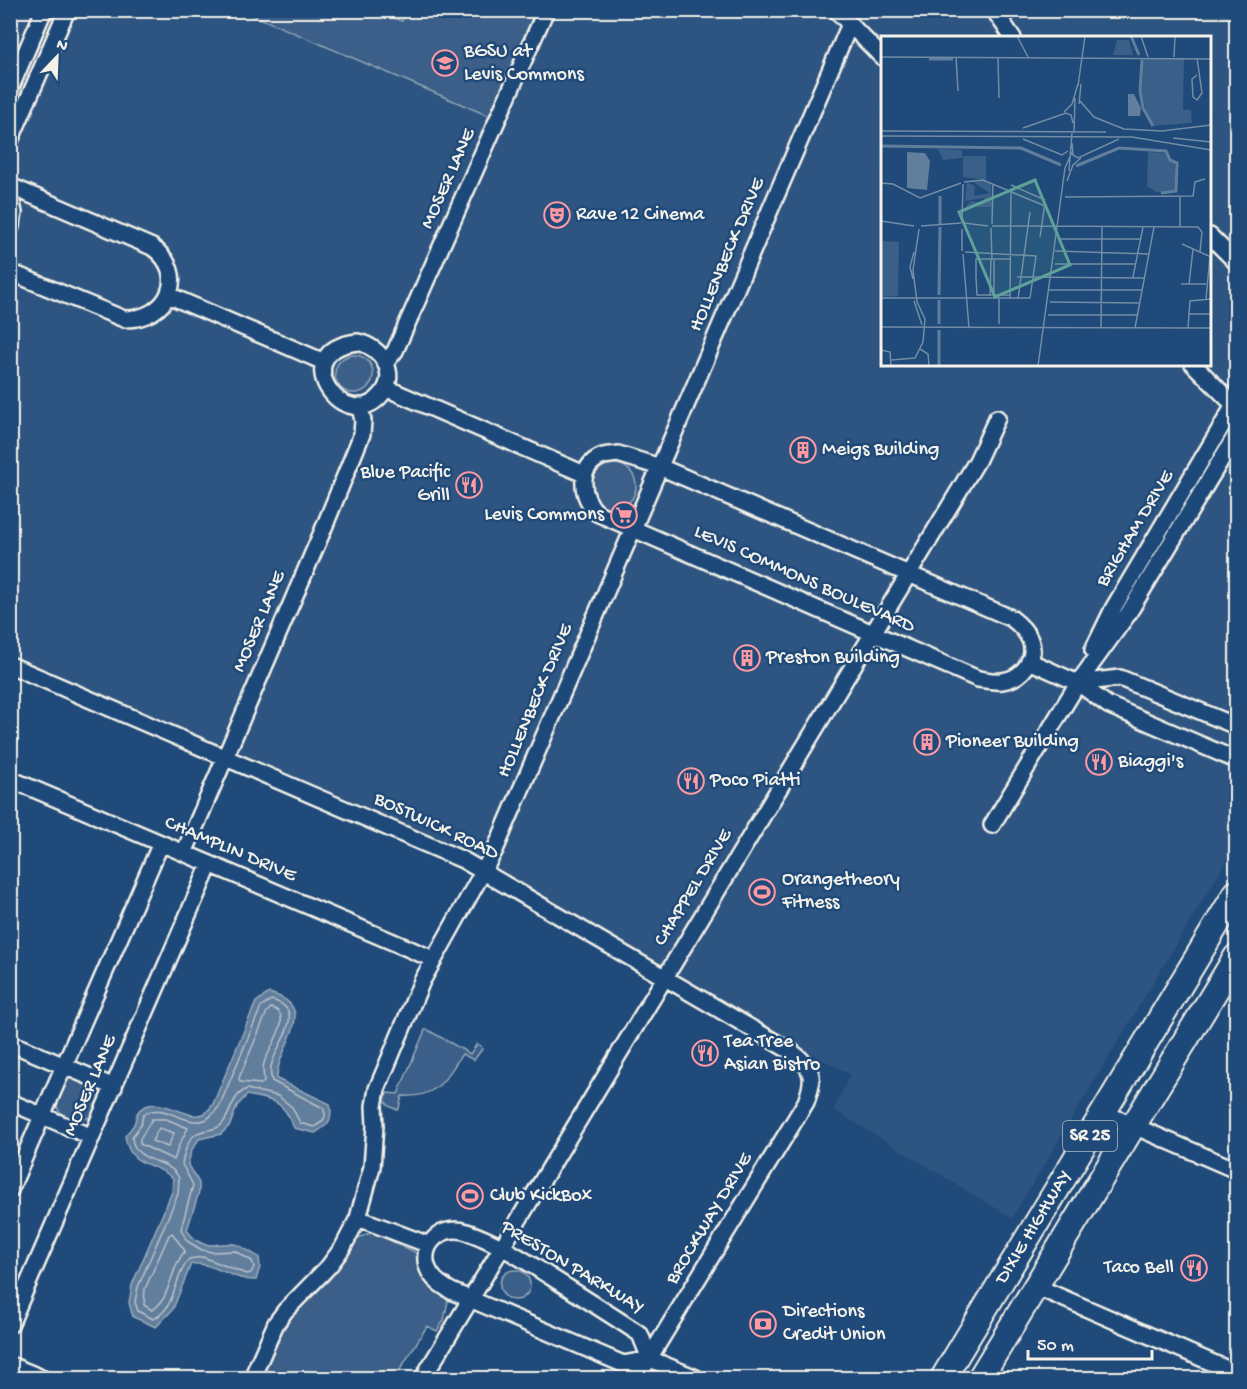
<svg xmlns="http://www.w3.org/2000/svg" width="1247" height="1389" viewBox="0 0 1247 1389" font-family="'Gochi Hand',sans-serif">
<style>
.built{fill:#2d5581;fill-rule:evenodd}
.green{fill:#3a5f88;stroke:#97a8b8;stroke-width:1.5}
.water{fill:#627e9d;stroke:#9cacbb;stroke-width:1.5}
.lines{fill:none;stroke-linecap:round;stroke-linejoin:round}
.shore{stroke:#bac3ca;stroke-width:1.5}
.street-casing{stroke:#f4f1e8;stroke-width:20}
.primary-casing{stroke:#f4f1e8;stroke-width:28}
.street{stroke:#1f4a7a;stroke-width:15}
.primary{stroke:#1f4a7a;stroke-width:24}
.labels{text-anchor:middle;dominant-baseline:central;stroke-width:5;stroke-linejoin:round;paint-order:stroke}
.shield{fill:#1f4a7a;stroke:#b4bfc7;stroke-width:1.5}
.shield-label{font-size:18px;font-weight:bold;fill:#f4f1e8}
.poi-label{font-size:20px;fill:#f4f1e8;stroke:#1f4a7a;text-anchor:start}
.street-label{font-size:20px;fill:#f4f1e8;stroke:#1f4a7a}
.inset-river{fill:none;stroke:#627e9d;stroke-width:3}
.inset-road{fill:none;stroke:#748da6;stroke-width:1.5}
.view{fill:#5fa199;fill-opacity:0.15;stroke:#5fa199;stroke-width:3}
.inset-edge{fill:none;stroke:#f4f1e8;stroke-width:3}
</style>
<rect width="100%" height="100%" fill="#1f4a7a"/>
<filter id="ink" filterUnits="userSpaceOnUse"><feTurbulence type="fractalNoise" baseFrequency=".0167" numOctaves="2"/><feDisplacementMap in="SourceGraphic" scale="12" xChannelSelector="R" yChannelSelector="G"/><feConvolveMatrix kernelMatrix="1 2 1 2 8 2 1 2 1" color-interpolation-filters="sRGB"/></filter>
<g filter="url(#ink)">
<path class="built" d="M11 11H1236V845L1012 1218 834 1110 850 1074 665 977 498 879 11 665ZM882 38H1210V364H882Z"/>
<path class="green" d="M243 11H377L402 21 407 11H535L489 116Z
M335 374a19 19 0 1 1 38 0a19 19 0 1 1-38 0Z
M592 486a22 22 0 1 1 44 0a22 22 0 1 1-44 0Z
M425 1030H428L470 1054 477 1044 481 1046 482 1049 474 1060 462 1054C444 1081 437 1098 402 1096L399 1108 397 1110 389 1106 385 1101 387 1093 398 1094Z
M73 1077 96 1085C101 1094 101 1098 97 1107 88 1132 47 1117 58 1094 62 1086 64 1081 73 1077Z
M374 1233 415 1252 423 1275 448 1301 444 1320 437 1331 427 1326 395 1378H262L282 1332 292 1316 329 1280 358 1238 367 1234Z
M500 1285a15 15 0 1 1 30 0a15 15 0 1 1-30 0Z"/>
<path class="water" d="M269 993C323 1007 276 1047 277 1079L330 1104C333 1120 329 1125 315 1133L294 1128C283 1100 275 1101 247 1095L237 1106 230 1125 221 1134 199 1139 191 1151 188 1165 199 1183V1192L187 1230C205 1256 219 1239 238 1245 245 1248 252 1254 259 1257L260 1267 256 1280C233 1281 214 1262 191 1264L173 1309 156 1327 133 1317 129 1303 132 1285 172 1192 173 1178C152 1160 130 1169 125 1136 128 1132 132 1128 134 1124 137 1118 135 1112 142 1108 162 1095 187 1121 203 1114 207 1113 211 1107 213 1104L256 1002Z"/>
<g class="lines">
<path class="shore" d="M271 1000C311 1010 274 1046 271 1067 270 1072 271 1077 272 1081L323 1108C328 1117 323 1122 314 1127L300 1123 292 1107 278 1096 247 1089C231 1096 232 1112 222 1124 215 1132 205 1128 196 1134 187 1140 184 1154 182 1164L193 1185 181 1229 187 1241 202 1250 212 1252 235 1251 252 1261 254 1267 251 1273 246 1274 203 1257 189 1259C174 1275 176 1310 153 1319L138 1311 135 1302 138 1287 178 1194 179 1178C168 1156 134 1165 132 1137L141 1125 143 1115C162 1100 184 1127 205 1120 210 1118 215 1111 219 1107L261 1007Z
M271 1008C296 1013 268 1050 264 1063 262 1069 264 1076 264 1082L261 1084 240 1082 239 1078 267 1012Z
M152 1119H166L188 1128 179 1145 174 1160 140 1144V1139Z
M159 1128 174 1133 168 1147 152 1141Z
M172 1233 185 1251C170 1267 171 1300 152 1310L144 1305 145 1289 169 1235Z"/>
<g class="street-casing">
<path id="street" d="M836 10 882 57
M994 10 1013 38
M10 89 44 10
M10 141 67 10
M10 186 152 247C190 274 168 320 124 319L10 272
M10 193 14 213 10 230
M1210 236 1236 262
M168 295 324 362
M358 342C381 347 399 373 382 394 345 439 283 350 358 342Z
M386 362 395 351 546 10
M1193 364 1236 407
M386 388 584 474
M618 454 660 467 1011 618C1019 624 1026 630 1030 640 1038 659 1021 679 1002 681 994 682 986 680 978 679L597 513C581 497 576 466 603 456 608 455 613 455 618 454Z
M1093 650 1114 607 1236 402
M1029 661 1078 683 1108 705 1236 760
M10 665 463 860 792 1052C814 1068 815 1078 806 1102L637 1378
M1078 683 1120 678 1236 726
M10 779 433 959
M992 825 1078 683 1128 614 1236 435
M184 853 323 530 362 434 363 421 360 406
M10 1043 114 1087
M10 1102 92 1137
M1104 1113 1236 1170
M10 1190 161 843
M358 1218 429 1245
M1037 1287 1236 1373
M10 1325 210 864
M650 1359 640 1334C611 1315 581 1296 551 1277 524 1260 497 1242 467 1232 438 1222 413 1252 433 1277 437 1283 445 1287 451 1291L623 1364 650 1359 696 1378
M10 1365 42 1378
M252 1378 276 1323 285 1311 329 1266 343 1247 358 1218 372 1167 375 1126 374 1106 377 1089 422 981 495 850 850 24
M423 1378 977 461 997 418"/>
</g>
<g class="primary-casing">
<g id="primary">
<path id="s1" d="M943 1378 1236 893"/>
<path d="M980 1378 1236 957"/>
</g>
</g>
<use href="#street" class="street"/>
<use href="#primary" class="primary"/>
</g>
</g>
<defs>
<g id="university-ring" transform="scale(1.35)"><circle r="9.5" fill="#1f4a7a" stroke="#ff9aa2" stroke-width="1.5"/><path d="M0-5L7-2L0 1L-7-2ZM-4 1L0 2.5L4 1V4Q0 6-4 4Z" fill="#ff9aa2"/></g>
<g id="theatre-ring" transform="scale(1.35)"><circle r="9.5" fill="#1f4a7a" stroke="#ff9aa2" stroke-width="1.5"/><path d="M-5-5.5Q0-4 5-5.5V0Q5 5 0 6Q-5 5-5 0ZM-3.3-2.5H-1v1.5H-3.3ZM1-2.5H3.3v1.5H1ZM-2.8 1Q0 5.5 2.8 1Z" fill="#ff9aa2"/></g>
<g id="building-ring" transform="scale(1.35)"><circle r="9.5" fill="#1f4a7a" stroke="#ff9aa2" stroke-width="1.5"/><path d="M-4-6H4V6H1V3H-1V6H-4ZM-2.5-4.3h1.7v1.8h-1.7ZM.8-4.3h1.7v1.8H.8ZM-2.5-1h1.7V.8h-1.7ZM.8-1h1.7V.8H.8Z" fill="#ff9aa2"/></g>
<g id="restaurant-ring" transform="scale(1.35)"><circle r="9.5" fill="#1f4a7a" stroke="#ff9aa2" stroke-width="1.5"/><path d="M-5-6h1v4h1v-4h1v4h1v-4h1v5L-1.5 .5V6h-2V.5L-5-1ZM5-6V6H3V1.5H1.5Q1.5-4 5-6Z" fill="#ff9aa2"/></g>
<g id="supermarket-ring" transform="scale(1.35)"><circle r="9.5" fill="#1f4a7a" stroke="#ff9aa2" stroke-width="1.5"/><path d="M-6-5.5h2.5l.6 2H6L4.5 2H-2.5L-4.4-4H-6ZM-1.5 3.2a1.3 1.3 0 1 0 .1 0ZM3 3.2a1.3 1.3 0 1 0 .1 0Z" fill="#ff9aa2"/></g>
<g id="stadium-ring" transform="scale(1.35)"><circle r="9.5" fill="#1f4a7a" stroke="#ff9aa2" stroke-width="1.5"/><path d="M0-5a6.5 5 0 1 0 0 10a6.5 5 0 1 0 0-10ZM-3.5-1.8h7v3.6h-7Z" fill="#ff9aa2"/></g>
<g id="bank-ring" transform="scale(1.35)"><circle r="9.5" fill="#1f4a7a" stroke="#ff9aa2" stroke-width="1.5"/><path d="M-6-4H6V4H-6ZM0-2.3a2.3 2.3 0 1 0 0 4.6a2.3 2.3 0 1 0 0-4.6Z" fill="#ff9aa2"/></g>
</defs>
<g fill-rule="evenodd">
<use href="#university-ring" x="445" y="63"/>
<use href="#theatre-ring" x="557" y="215"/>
<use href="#building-ring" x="803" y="450"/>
<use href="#restaurant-ring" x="469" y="485"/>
<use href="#supermarket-ring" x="624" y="515"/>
<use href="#building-ring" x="747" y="658"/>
<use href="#building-ring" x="927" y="742"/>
<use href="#restaurant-ring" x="1099" y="762"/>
<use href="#restaurant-ring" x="691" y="781"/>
<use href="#stadium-ring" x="762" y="892"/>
<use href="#restaurant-ring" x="705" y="1053"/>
<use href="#stadium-ring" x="470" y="1196"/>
<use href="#restaurant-ring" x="1194" y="1268"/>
<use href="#bank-ring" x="763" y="1324"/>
</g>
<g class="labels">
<rect class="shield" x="1063" y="1121" width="54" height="30" rx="4.5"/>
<g class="shield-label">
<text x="1090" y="1136">SR 25</text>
</g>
<g class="poi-label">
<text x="464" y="52">BGSU at<tspan x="464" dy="23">Levis Commons</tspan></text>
<text x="576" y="215">Rave 12 Cinema</text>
<text x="822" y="450">Meigs Building</text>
<text x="450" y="473" text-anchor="end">Blue Pacific<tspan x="450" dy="23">Grill</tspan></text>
<text x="604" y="515" text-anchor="end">Levis Commons</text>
<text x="766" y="658">Preston Building</text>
<text x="946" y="742">Pioneer Building</text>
<text x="1118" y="762">Biaggi's</text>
<text x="710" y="781">Poco Piatti</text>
<text x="782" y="880">Orangetheory<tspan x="782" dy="23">Fitness</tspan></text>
<text x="724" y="1042">Tea Tree<tspan x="724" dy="23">Asian Bistro</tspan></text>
<text x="490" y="1196">Club KickBox</text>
<text x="1174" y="1268" text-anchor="end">Taco Bell</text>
<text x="783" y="1312">Directions<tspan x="783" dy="23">Credit Union</tspan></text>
</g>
<g class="street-label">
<text transform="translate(449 179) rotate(-66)">MOSER LANE</text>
<text transform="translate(728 255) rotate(-67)">HOLLENBECK DRIVE</text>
<text transform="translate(1136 529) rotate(-59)">BRIGHAM DRIVE</text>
<text transform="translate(804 580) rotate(24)">LEVIS COMMONS BOULEVARD</text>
<text transform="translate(260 622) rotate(-67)">MOSER LANE</text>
<text transform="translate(536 701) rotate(-67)">HOLLENBECK DRIVE</text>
<text transform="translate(436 827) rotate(25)">BOSTWICK ROAD</text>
<text transform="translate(230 850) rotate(23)">CHAMPLIN DRIVE</text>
<text transform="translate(694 888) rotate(-59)">CHAPPEL DRIVE</text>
<text transform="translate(91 1086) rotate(-67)">MOSER LANE</text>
<text transform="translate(710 1219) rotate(-59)">BROCKWAY DRIVE</text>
<text stroke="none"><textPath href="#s1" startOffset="176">DIXIE HIGHWAY</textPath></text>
<text transform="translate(572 1268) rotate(31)">PRESTON PARKWAY</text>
</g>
</g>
<g transform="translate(881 36)">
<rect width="330" height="330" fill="#1f4a7a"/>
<path d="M236 4H248L252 19H232ZM260 23H303L302 74H310L311 87 270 90 259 55ZM57 113 81 114V122L62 124ZM267 116 286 117 287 123 294 125V157L275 156 266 150ZM82 120H105V144L82 141ZM100 144 110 148 111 171H84L90 165 103 167V162L84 165 86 146 94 150 93 160 109 157 92 146ZM0 205 18 206 17 260 0 261Z" fill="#3a5f88"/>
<path d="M253 58 260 72 259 80H247V58ZM26 116 44 117 49 125 46 154 26 152Z" fill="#627e9d"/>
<path class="inset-river" d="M250 0 258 19M48 23H72M261 24 259 55 262 72 272 90M0 110 140 112 180 129M195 130 238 112 285 115 289 124 296 127 295 155 280 157M59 160V188M58 259 59 191M58 288V264M58 330V294"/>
<path class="inset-road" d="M136 0 147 21M260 0 267 21M0 21 330 23M75 21 77 55M117 21 118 62M293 21 294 0M316 39 311 43 312 61 316 64 321 57 316 22M197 50 204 0M199 65 213 81 243 93 281 95 330 89M198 68 200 48M183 76 191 68 197 48M142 92 185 77 190 79 192 87M0 95 225 96M193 97 194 62M0 100 251 101 330 114M292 102 330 106M142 103 181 119 187 115M191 107 192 119 197 122 238 103M188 135 191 97M186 145 192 129 200 122M83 146 102 144 164 170M0 147 12 148 39 162 80 147M130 149 164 164M184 161 312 160 314 146 324 143M0 185 33 190M81 187 82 148M83 187 107 190M111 188 112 148M40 190 80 187M111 190H158M126 190H162M161 190 317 191 321 196 319 216M299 191V160M110 192 111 223M81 193V215M159 201 164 167M178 203H259M301 208 330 221M174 215 268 218M82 218 88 292M174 228H254M136 241 264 242M252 241 262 191M32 243 29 231 33 216M300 248H325M308 248 312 213M168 254H261M109 259 110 223M113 259V224M129 259H96L95 241V223H129M0 262H149L155 220 84 216M129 263 130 156M137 263 149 176M325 263 329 220M33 265 41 289M169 266 259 267M307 278H330M167 279H257M118 288V263M0 291 330 292M220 291 221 190M254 292 273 191M307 292 309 265 330 263M39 313 47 318 48 330M0 314 9 316 10 330M10 324 34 322 42 306 44 283 36 266 32 234 38 193M157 330 184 132 191 116"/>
<path class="view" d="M154 144 189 229 114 261 78 176Z"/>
<rect width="330" height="330" class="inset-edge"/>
</g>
<rect width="1247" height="1389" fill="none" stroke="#1f4a7a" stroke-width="36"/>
<rect x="18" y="18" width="1211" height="1353" fill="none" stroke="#f4f1e8" stroke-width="2" filter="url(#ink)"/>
<g transform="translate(57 57) rotate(23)" stroke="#1f4a7a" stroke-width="4.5" paint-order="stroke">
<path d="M0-4.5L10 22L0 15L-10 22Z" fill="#f4f1e8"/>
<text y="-9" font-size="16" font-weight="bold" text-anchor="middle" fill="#f4f1e8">N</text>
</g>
<path d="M1028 1350v9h124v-9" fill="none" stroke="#f4f1e8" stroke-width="3"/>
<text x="1037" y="1350" font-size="18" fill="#f4f1e8" stroke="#1f4a7a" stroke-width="4.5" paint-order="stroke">50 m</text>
</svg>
